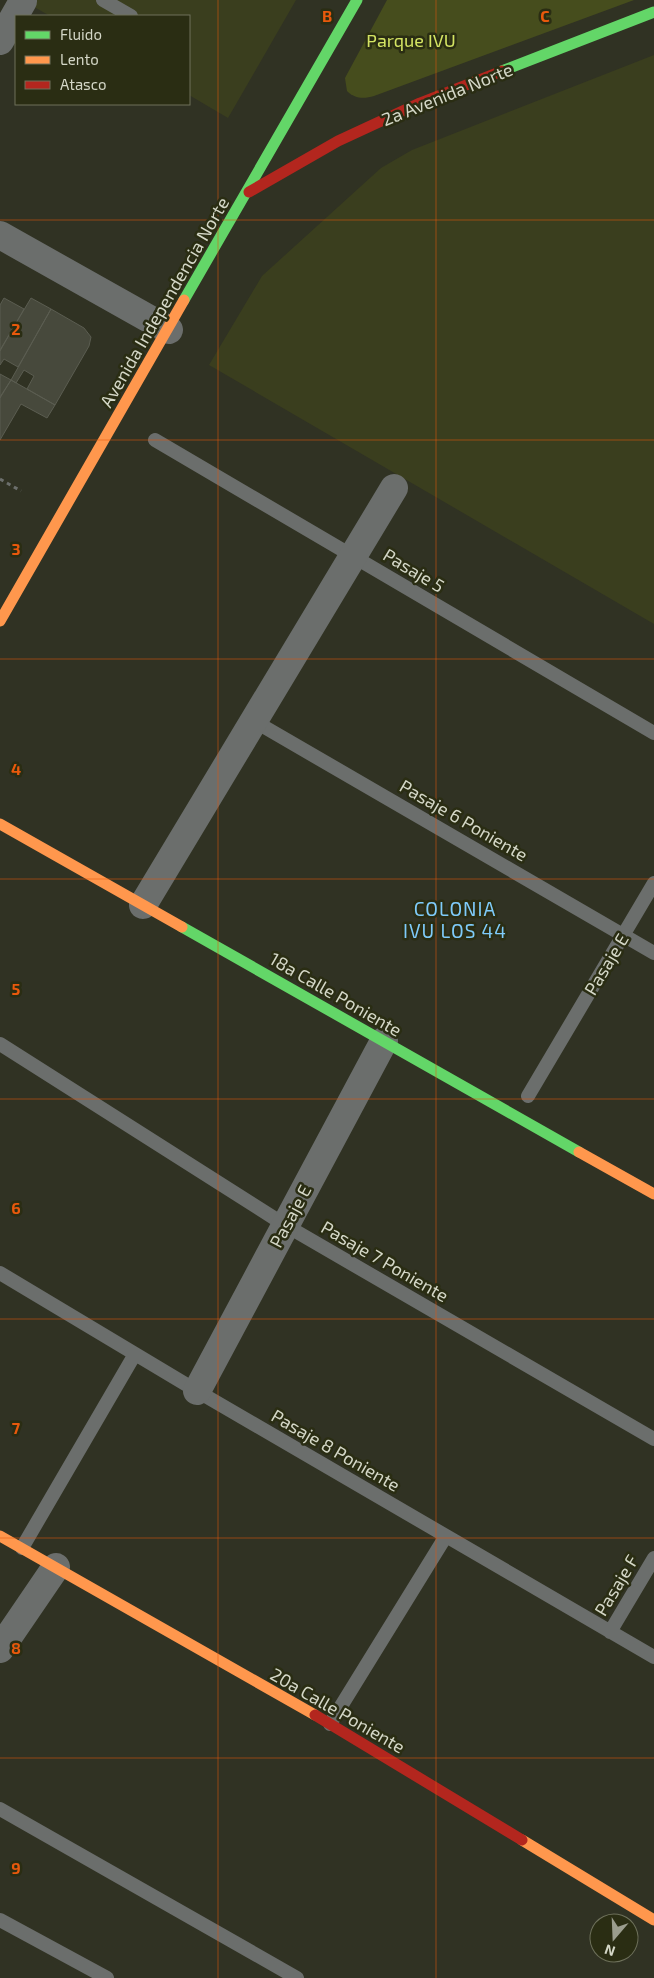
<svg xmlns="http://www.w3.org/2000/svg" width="654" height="1978" viewBox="0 0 654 1978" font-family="'Exo 2',sans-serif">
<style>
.built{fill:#3a3e1e}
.green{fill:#464d1d}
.building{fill:#47493c;stroke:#5b5d51}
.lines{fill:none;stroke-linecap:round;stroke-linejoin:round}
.path{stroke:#6c6f6c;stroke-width:3;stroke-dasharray:4 4;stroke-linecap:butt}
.lane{stroke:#6b6e6c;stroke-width:14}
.street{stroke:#6b6e6c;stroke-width:28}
.fast{stroke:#63d668;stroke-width:11}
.slow{stroke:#ff974d;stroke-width:11}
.jam{stroke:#b3261e;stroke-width:11}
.grid{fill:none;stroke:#e8590c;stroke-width:1;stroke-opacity:0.55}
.labels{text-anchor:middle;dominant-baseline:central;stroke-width:5;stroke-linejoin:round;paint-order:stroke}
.park-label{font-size:18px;fill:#d4e463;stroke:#2a2d13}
.street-label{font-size:18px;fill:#d4d7c7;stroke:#2a2d13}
.neighbourhood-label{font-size:19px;letter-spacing:1px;fill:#7fcbfa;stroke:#2a2d13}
.grid-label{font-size:16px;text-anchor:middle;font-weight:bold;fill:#e8590c;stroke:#2a2d13;stroke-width:5;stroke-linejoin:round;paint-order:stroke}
</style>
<rect width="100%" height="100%" fill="#303223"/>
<path class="built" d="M22 0H296L228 118 189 95V16H50Z
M654 55V624L209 365 262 276 381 168 412 150Z"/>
<path class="green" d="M387 0H634L374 96C364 99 355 99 347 91L345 78Z"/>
<path class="building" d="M4 298 24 309 0 351V305Z
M31 298 51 309 18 367 4 359 0 365V350Z
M51 309 84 328 91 337 89 346 55 405 27 389 34 376 24 370 16 383 11 380Z
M0 374 11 380 0 398Z
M11 380 55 405 47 418 21 404 0 440V397Z"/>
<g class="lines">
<path class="path" d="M0 479 21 491"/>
<path class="lane" d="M103 0 131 16
M155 440 654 733
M254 721 654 953
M0 1044 285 1225 654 1439
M528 1096 654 883
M0 1273 197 1391 654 1657
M22 1548 135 1354
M610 1632 654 1558
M330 1724 446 1536
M0 1809 297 1978
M0 1920 107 1978"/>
<path class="street" d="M0 41 23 1
M0 235 169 330
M143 905 394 488
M197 1391 384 1041
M0 1649 56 1567"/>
<path class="fast" d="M502 71 654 12
M184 300 357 0
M182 927 579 1152"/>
<path class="slow" d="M0 621 184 300
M0 824 182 927
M579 1152 654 1194
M0 1536 315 1715
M522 1840 654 1920"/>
<path class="jam" d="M249 192 338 141 420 103 502 71
M315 1715 522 1840"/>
</g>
<path class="grid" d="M218 0V1978M436 0V1978M0 220H654M0 440H654M0 659H654M0 879H654M0 1099H654M0 1319H654M0 1538H654M0 1758H654"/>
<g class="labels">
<g class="park-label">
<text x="411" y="40">Parque IVU</text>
</g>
<g class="street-label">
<text transform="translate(447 94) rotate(-22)">2a Avenida Norte</text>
<text transform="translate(164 302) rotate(-60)">Avenida Independencia Norte</text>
<text transform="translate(414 570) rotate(31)">Pasaje 5</text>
<text transform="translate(464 820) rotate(30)">Pasaje 6 Poniente</text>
<text transform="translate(606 964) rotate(-59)">Pasaje E</text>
<text transform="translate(336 994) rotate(30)">18a Calle Poniente</text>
<text transform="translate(290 1216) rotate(-62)">Pasaje E</text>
<text transform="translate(385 1261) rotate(30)">Pasaje 7 Poniente</text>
<text transform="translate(336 1450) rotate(30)">Pasaje 8 Poniente</text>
<text transform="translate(616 1585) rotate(-59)">Pasaje F</text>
<text transform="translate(338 1710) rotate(30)">20a Calle Poniente</text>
</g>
<g class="neighbourhood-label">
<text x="455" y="908">COLONIA<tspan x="455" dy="22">IVU LOS 44</tspan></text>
</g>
</g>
<g class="grid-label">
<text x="327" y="22">B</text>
<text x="545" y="22">C</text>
<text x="16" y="335">2</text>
<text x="16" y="555">3</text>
<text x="16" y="775">4</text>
<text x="16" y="995">5</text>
<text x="16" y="1214">6</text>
<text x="16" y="1434">7</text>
<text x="16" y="1654">8</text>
<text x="16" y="1874">9</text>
</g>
<rect x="15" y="15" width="175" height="90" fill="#2a2d13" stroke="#6e715b"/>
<rect x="25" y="31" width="25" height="8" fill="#63d668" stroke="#6e715b"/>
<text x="60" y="40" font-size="15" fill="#d4d7c7">Fluido</text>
<rect x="25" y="56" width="25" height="8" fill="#ff974d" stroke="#6e715b"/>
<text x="60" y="65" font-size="15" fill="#d4d7c7">Lento</text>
<rect x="25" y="81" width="25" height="8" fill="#b3261e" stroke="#6e715b"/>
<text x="60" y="90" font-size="15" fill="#d4d7c7">Atasco</text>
<g transform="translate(614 1938) rotate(199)"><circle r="24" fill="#2a2d13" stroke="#6e715b"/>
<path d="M0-4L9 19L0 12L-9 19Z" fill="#9b9d8e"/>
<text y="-8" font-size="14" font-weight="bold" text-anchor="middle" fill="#d4d7c7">N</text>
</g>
</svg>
